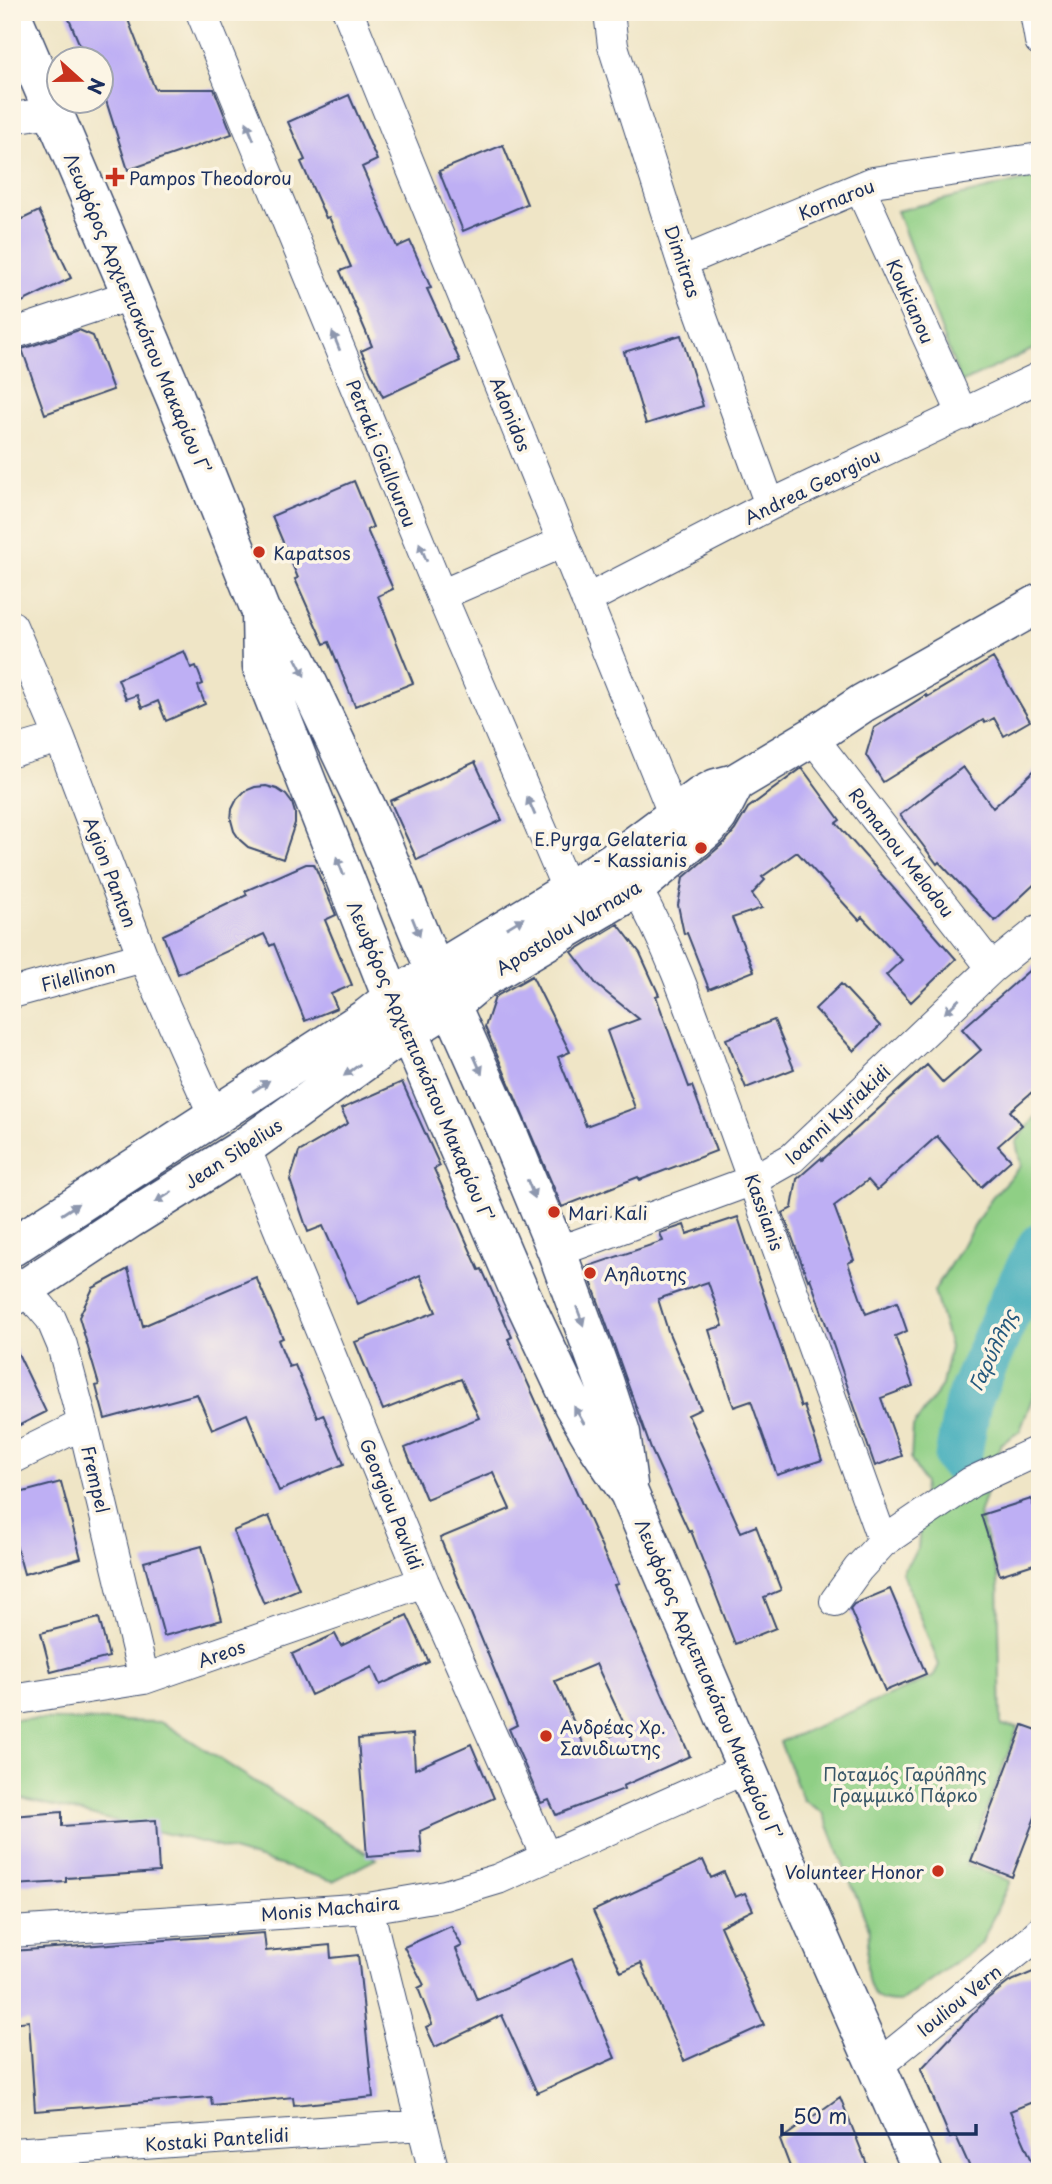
<svg xmlns="http://www.w3.org/2000/svg" width="1052" height="2184" viewBox="0 0 1052 2184" font-family="'Playpen Sans',sans-serif">
<style>
.green{fill:#8fcf85;stroke:#557f72;stroke-width:2}
.lines{fill:none;stroke-linecap:round;stroke-linejoin:round}
.river{stroke:#3baab9;stroke-width:47}
.building{fill:#beaff4;fill-rule:evenodd}
.street-casing{stroke:#3b4a6e;stroke-width:32}
.secondary-casing{stroke:#3b4a6e;stroke-width:41}
.street{stroke:#fff;stroke-width:30}
.secondary{stroke:#fff;stroke-width:38}
.oneway{fill:#8d97ae}
.poi-dot{fill:#c8321e;stroke:#fcf5e5;stroke-width:2.5}
.labels{text-anchor:middle;dominant-baseline:central;stroke-width:7;stroke-linejoin:round;paint-order:stroke}
.poi-label{font-size:18px;fill:#1b2f5e;stroke:#fcf5e5;text-anchor:start}
.street-label{font-size:18px;fill:#1b2f5e;stroke:#fcf5e5}
.park-label{font-size:18px;fill:#385768;stroke:#fcf5e5}
.water-label{font-size:19px;font-style:italic;fill:#265a7e;stroke:#fcf5e5}
</style>
<rect width="100%" height="100%" fill="#fcf5e5"/>
<filter id="ink" filterUnits="userSpaceOnUse"><feTurbulence type="fractalNoise" baseFrequency=".0143" numOctaves="2"/><feDisplacementMap in="SourceGraphic" scale="14" xChannelSelector="R" yChannelSelector="G"/><feConvolveMatrix kernelMatrix="1 2 1 2 8 2 1 2 1" color-interpolation-filters="sRGB"/></filter>
<filter id="wash" filterUnits="userSpaceOnUse"><feTurbulence type="fractalNoise" baseFrequency=".00686" numOctaves="4" result="noise"/><feDisplacementMap in="SourceGraphic" scale="28" xChannelSelector="R" yChannelSelector="G"/><feGaussianBlur stdDeviation="1.57" result="paint"/><feColorMatrix in="noise" values="0 0 0 0 0 0 0 0 0 0 0 0 0 0 0 0 0 1.4 0 .05"/><feComposite in="paint" operator="in"/></filter>
<g filter="url(#wash)">
<rect width="100%" height="100%" fill="#efe5c6"/>
<path class="green" d="M1040 176V346L961 383 897 211Z
M1040 1111V1377L1020 1431 1001 1444 979 1515 998 1577 1001 1726 1018 1727 966 1864 1010 1881 981 1944 900 2002C893 2002 884 2002 878 1998 862 1985 867 1948 870 1931L823 1813 803 1800 780 1742 933 1677 939 1665 902 1572 918 1548 924 1483 911 1459 913 1427 942 1385 950 1347 934 1291 992 1197 1021 1166 1016 1142Z
M12 1719 162 1722 376 1859 333 1881 209 1844 12 1796Z"/>
<g class="lines">
<path class="river" d="M958 1458 968 1402 1013 1299 1040 1247"/>
</g>
<g id="blocks">
<path class="building" d="M66 12H125L155 89H214L232 134 128 170 102 88V60H86Z
M349 95 377 160 362 167 397 247 410 241 431 288 427 289 460 361 383 397 361 351 372 346 340 271 351 267 329 217 326 218 301 162 305 160 288 122Z
M503 145 527 204 463 231 439 171Z
M39 211 71 278 12 307V224Z
M79 330 93 336 113 390 45 414 22 349Z
M681 335 703 406 646 424 624 352Z
M354 481 373 527 367 530 393 589 378 596 413 683 355 706 329 642 324 644 295 579 298 578 272 516Z
M184 651 191 668 196 666 203 684 198 686 205 704 166 721 158 701 142 708 137 695 126 699 118 679Z
M993 658 1030 721 1004 736 994 718 985 723 983 720 883 782 866 755 874 728 926 695 927 697Z
M475 762 502 820 417 860 390 801Z
M1040 765V879L995 921 939 862 937 864 900 815 963 767 993 808Z
M802 768 840 820 836 823 956 959 911 1002 886 975 902 960 862 917 859 920 797 852 762 877 765 880 752 894 762 908 732 918 754 971 709 989 687 933 684 934 678 905 683 878 725 842 735 830 748 808Z
M266 786 277 789 286 795 292 803 295 813V823L283 859 248 847 240 840 234 831 231 820 232 809 237 799 245 791 255 787Z
M306 864H314L336 915 325 920 352 985 331 994 337 1008 305 1021 274 944 270 946 264 934 178 974 163 935 247 895 245 891Z
M618 924 640 953 659 995 656 996 672 1041 689 1087 692 1086 716 1151 640 1180 638 1177 562 1207 485 1027 495 997 532 976 570 1052 558 1057 586 1126 635 1108 607 1031 639 1019 597 985 572 952Z
M1040 961V1085L1010 1111 1022 1125 998 1146 1011 1160 981 1187 937 1136 877 1190 868 1180 834 1206 854 1260 848 1263 866 1314 897 1302 907 1331 895 1336 913 1386 881 1398 902 1456 875 1466 810 1278 808 1280 783 1213 792 1208 797 1179 821 1158 822 1160 927 1065 943 1083 981 1050 962 1029Z
M841 984 880 1026 854 1051 815 1009Z
M774 1020 794 1069 746 1088 726 1039Z
M402 1082 440 1166 434 1169 479 1270 482 1269 512 1337 508 1339 618 1584 614 1585 690 1756 623 1786 624 1789 556 1815 549 1800 541 1803 509 1729 517 1725 440 1538 510 1509 493 1472 426 1499 405 1448 479 1418 461 1379 383 1410 355 1342 436 1312 420 1275 358 1304 323 1226 308 1232 290 1180 299 1152 348 1123 341 1109ZM596 1664 626 1728 586 1749 555 1681Z
M738 1217 801 1407 804 1406 822 1460 777 1475 751 1401 734 1407 730 1397 709 1330 723 1326 708 1282 658 1299 668 1331 701 1409 688 1415 741 1532 756 1526 781 1590 764 1597 776 1628 735 1644 691 1531 689 1532 651 1449 586 1267 663 1241 660 1233 684 1225 687 1234Z
M128 1269 143 1326 256 1277 283 1338 278 1340 289 1367 295 1365 317 1417 323 1414 344 1464 279 1491 247 1414 212 1429 197 1394 105 1419 96 1386 99 1385 79 1317 93 1288Z
M12 1341 46 1412 12 1429Z
M61 1482 81 1558 24 1574 12 1530V1495Z
M1031 1499 1040 1527V1562L1000 1575 981 1515Z
M269 1516 299 1589 264 1604 233 1531Z
M202 1546 222 1620 164 1636 144 1562Z
M890 1589 926 1674 885 1691 850 1609 854 1604Z
M407 1615 429 1662 380 1685 372 1667 311 1695 292 1654 335 1634 341 1646Z
M99 1618 109 1657 51 1672 41 1633Z
M1023 1725 1040 1731V1804L1012 1877 971 1861Z
M413 1734 415 1769 471 1744 494 1798 420 1831 422 1853 367 1857 358 1739Z
M62 1812V1826L156 1820 159 1872 66 1878V1882L12 1885V1816Z
M703 1860 711 1878 724 1872 735 1897 745 1893 753 1910 720 1926 764 2025 684 2061 641 1963 621 1972 593 1911Z
M451 1926 462 1946 456 1949 477 2000 572 1959 615 2058 537 2093 502 2015 435 2047 426 2027 432 2024 418 1988 424 1985 404 1947Z
M264 1933 266 1951 330 1945 331 1958 358 1955 373 2097 294 2105 293 2097 212 2105 211 2097 35 2111 29 2021 12 2023V1951Z
M1040 1969V2099L1010 2111 1037 2172H972L956 2136 950 2138 921 2069 987 1999 1009 1982Z
M840 2097 870 2172H792L780 2140Z"/>
</g>
</g>
<g filter="url(#ink)">
<use href="#blocks" fill-opacity="0" stroke="#3b4a6e" stroke-width="2"/>
<g class="lines">
<g class="street-casing">
<path id="street" d="M201 12 441 595 568 891
M348 12 674 816
M609 12 613 46 682 262 770 505
M1035 12 1040 41
M12 118 52 112
M860 188 963 415
M682 262 873 182 1040 158
M12 334 130 295
M441 595 563 542
M586 600 770 505 1040 377
M12 626 60 738 143 957 214 1116
M812 737 992 968
M12 752 60 738
M636 888C678 961 702 1044 732 1123 783 1262 833 1402 883 1542
M12 993 143 957
M245 1147 424 1582 546 1857
M557 1252 753 1180 792 1158 992 968 1040 929
M12 1280 40 1306 51 1319 62 1345 83 1424 144 1679
M12 1459 83 1424
M835 1601 858 1569 883 1542 971 1482 1040 1450
M12 1700 144 1679 424 1582
M368 1908 434 2172
M12 1932 368 1908 445 1895 498 1879 747 1768
M876 2067 1027 1944 1040 1931
M12 2153 422 2125"/>
</g>
<g class="secondary-casing">
<path id="secondary" d="M12 15 175 397 261 612 297 660 372 819 421 938 505 1126 557 1252 604 1381 621 1433 628 1484
M261 612 262 668 392 998 408 1031 518 1288 573 1405 594 1441 629 1493 793 1877 923 2172
M12 1247 368 1017 392 998 568 891 618 858 701 796 716 788 735 783 812 737 863 703 1040 603
M12 1297 130 1219 245 1147 384 1047 451 1005 482 979 636 888 708 828 718 816 735 783"/>
</g>
<use href="#street" class="street"/>
<use href="#secondary" class="secondary"/>
</g>
<defs><path id="oneway-solid" d="M-6-.8H1V-3.2L6.5 0L1 3.2V.8H-6Z" transform="scale(1.75)"/></defs>
<g class="oneway">
<use href="#oneway-solid" transform="translate(250 131) rotate(-112)"/>
<use href="#oneway-solid" transform="translate(336 341) rotate(-112)"/>
<use href="#oneway-solid" transform="translate(423 552) rotate(-112)"/>
<use href="#oneway-solid" transform="translate(300 667) rotate(63)"/>
<use href="#oneway-solid" transform="translate(531 806) rotate(-113)"/>
<use href="#oneway-solid" transform="translate(340 866) rotate(-111)"/>
<use href="#oneway-solid" transform="translate(515 923) rotate(-31)"/>
<use href="#oneway-solid" transform="translate(416 927) rotate(68)"/>
<use href="#oneway-solid" transform="translate(952 1006) rotate(136)"/>
<use href="#oneway-solid" transform="translate(478 1065) rotate(66)"/>
<use href="#oneway-solid" transform="translate(352 1070) rotate(144)"/>
<use href="#oneway-solid" transform="translate(261 1086) rotate(-33)"/>
<use href="#oneway-solid" transform="translate(531 1189) rotate(68)"/>
<use href="#oneway-solid" transform="translate(164 1197) rotate(148)"/>
<use href="#oneway-solid" transform="translate(70 1209) rotate(-33)"/>
<use href="#oneway-solid" transform="translate(580 1316) rotate(70)"/>
<use href="#oneway-solid" transform="translate(579 1415) rotate(-120)"/>
</g>
</g>
<g class="poi-dot">
<path d="M111.5 166.5h7v7h7v7h-7v7h-7v-7h-7v-7h7z"/>
<circle cx="259" cy="552" r="7"/>
<circle cx="701" cy="848" r="7"/>
<circle cx="554" cy="1212" r="7"/>
<circle cx="590" cy="1273" r="7"/>
<circle cx="546" cy="1736" r="7"/>
<circle cx="938" cy="1871" r="7"/>
</g>
<g class="labels">
<g class="poi-label">
<text x="129" y="177">Pampos Theodorou</text>
<text x="273" y="552">Kapatsos</text>
<text x="687" y="838" text-anchor="end">E.Pyrga Gelateria<tspan x="687" dy="21">- Kassianis</tspan></text>
<text x="568" y="1212">Mari Kali</text>
<text x="604" y="1273">Αηλιοτης</text>
<text x="560" y="1726">Ανδρέας Χρ.<tspan x="560" dy="21">Σανιδιωτης</tspan></text>
<text x="924" y="1871" text-anchor="end">Volunteer Honor</text>
</g>
<g class="street-label">
<text transform="translate(836 199) rotate(-22)">Kornarou</text>
<text transform="translate(683 261) rotate(71)">Dimitras</text>
<text transform="translate(911 301) rotate(66)">Koukianou</text>
<text transform="translate(138 313) rotate(67)">Λεωφόρος Αρχιεπισκόπου Μακαρίου Γ’</text>
<text transform="translate(511 414) rotate(68)">Adonidos</text>
<text transform="translate(382 453) rotate(68)">Petraki Giallourou</text>
<text transform="translate(812 486) rotate(-26)">Andrea Georgiou</text>
<text transform="translate(902 852) rotate(52)">Romanou Melodou</text>
<text transform="translate(111 872) rotate(69)">Agion Panton</text>
<text transform="translate(568 927) rotate(-31)">Apostolou Varnava</text>
<text transform="translate(78 975) rotate(-15)">Filellinon</text>
<text transform="translate(421 1061) rotate(67)">Λεωφόρος Αρχιεπισκόπου Μακαρίου Γ’</text>
<text transform="translate(837 1114) rotate(-43)">Ioanni Kyriakidi</text>
<text transform="translate(233 1153) rotate(-33)">Jean Sibelius</text>
<text transform="translate(765 1212) rotate(70)">Kassianis</text>
<text transform="translate(96 1479) rotate(77)">Frempel</text>
<text transform="translate(392 1504) rotate(68)">Georgiou Pavlidi</text>
<text transform="translate(221 1653) rotate(-19)">Areos</text>
<text transform="translate(709 1679) rotate(67)">Λεωφόρος Αρχιεπισκόπου Μακαρίου Γ’</text>
<text transform="translate(330 1908) rotate(-5)">Monis Machaira</text>
<text transform="translate(959 2000) rotate(-39)">Iouliou Vern</text>
<text transform="translate(217 2139) rotate(-4)">Kostaki Pantelidi</text>
</g>
<g class="park-label">
<text x="905" y="1773">Ποταμός Γαρύλλης<tspan x="905" dy="21">Γραμμικό Πάρκο</tspan></text>
</g>
<g class="water-label">
<text transform="translate(992 1350) rotate(-65)">Γαρύλλης</text>
</g>
</g>
<rect width="1052" height="2184" fill="none" stroke="#fcf5e5" stroke-width="42"/>
<g transform="translate(80 80) rotate(111)"><circle r="33" fill="#fcf5e5" stroke="#a2a6af" stroke-width="2"/>
<path d="M0-5L12 26L0 18L-12 26Z" fill="#c8321e"/>
<text y="-10" font-size="19" font-weight="bold" text-anchor="middle" fill="#1b2f5e">N</text>
</g>
<path d="M782 2124v10h194v-10" fill="none" stroke="#1b2f5e" stroke-width="3.5"/>
<text x="793" y="2124" font-size="21" fill="#1b2f5e" stroke="#fcf5e5" stroke-width="5" paint-order="stroke">50 m</text>
</svg>
